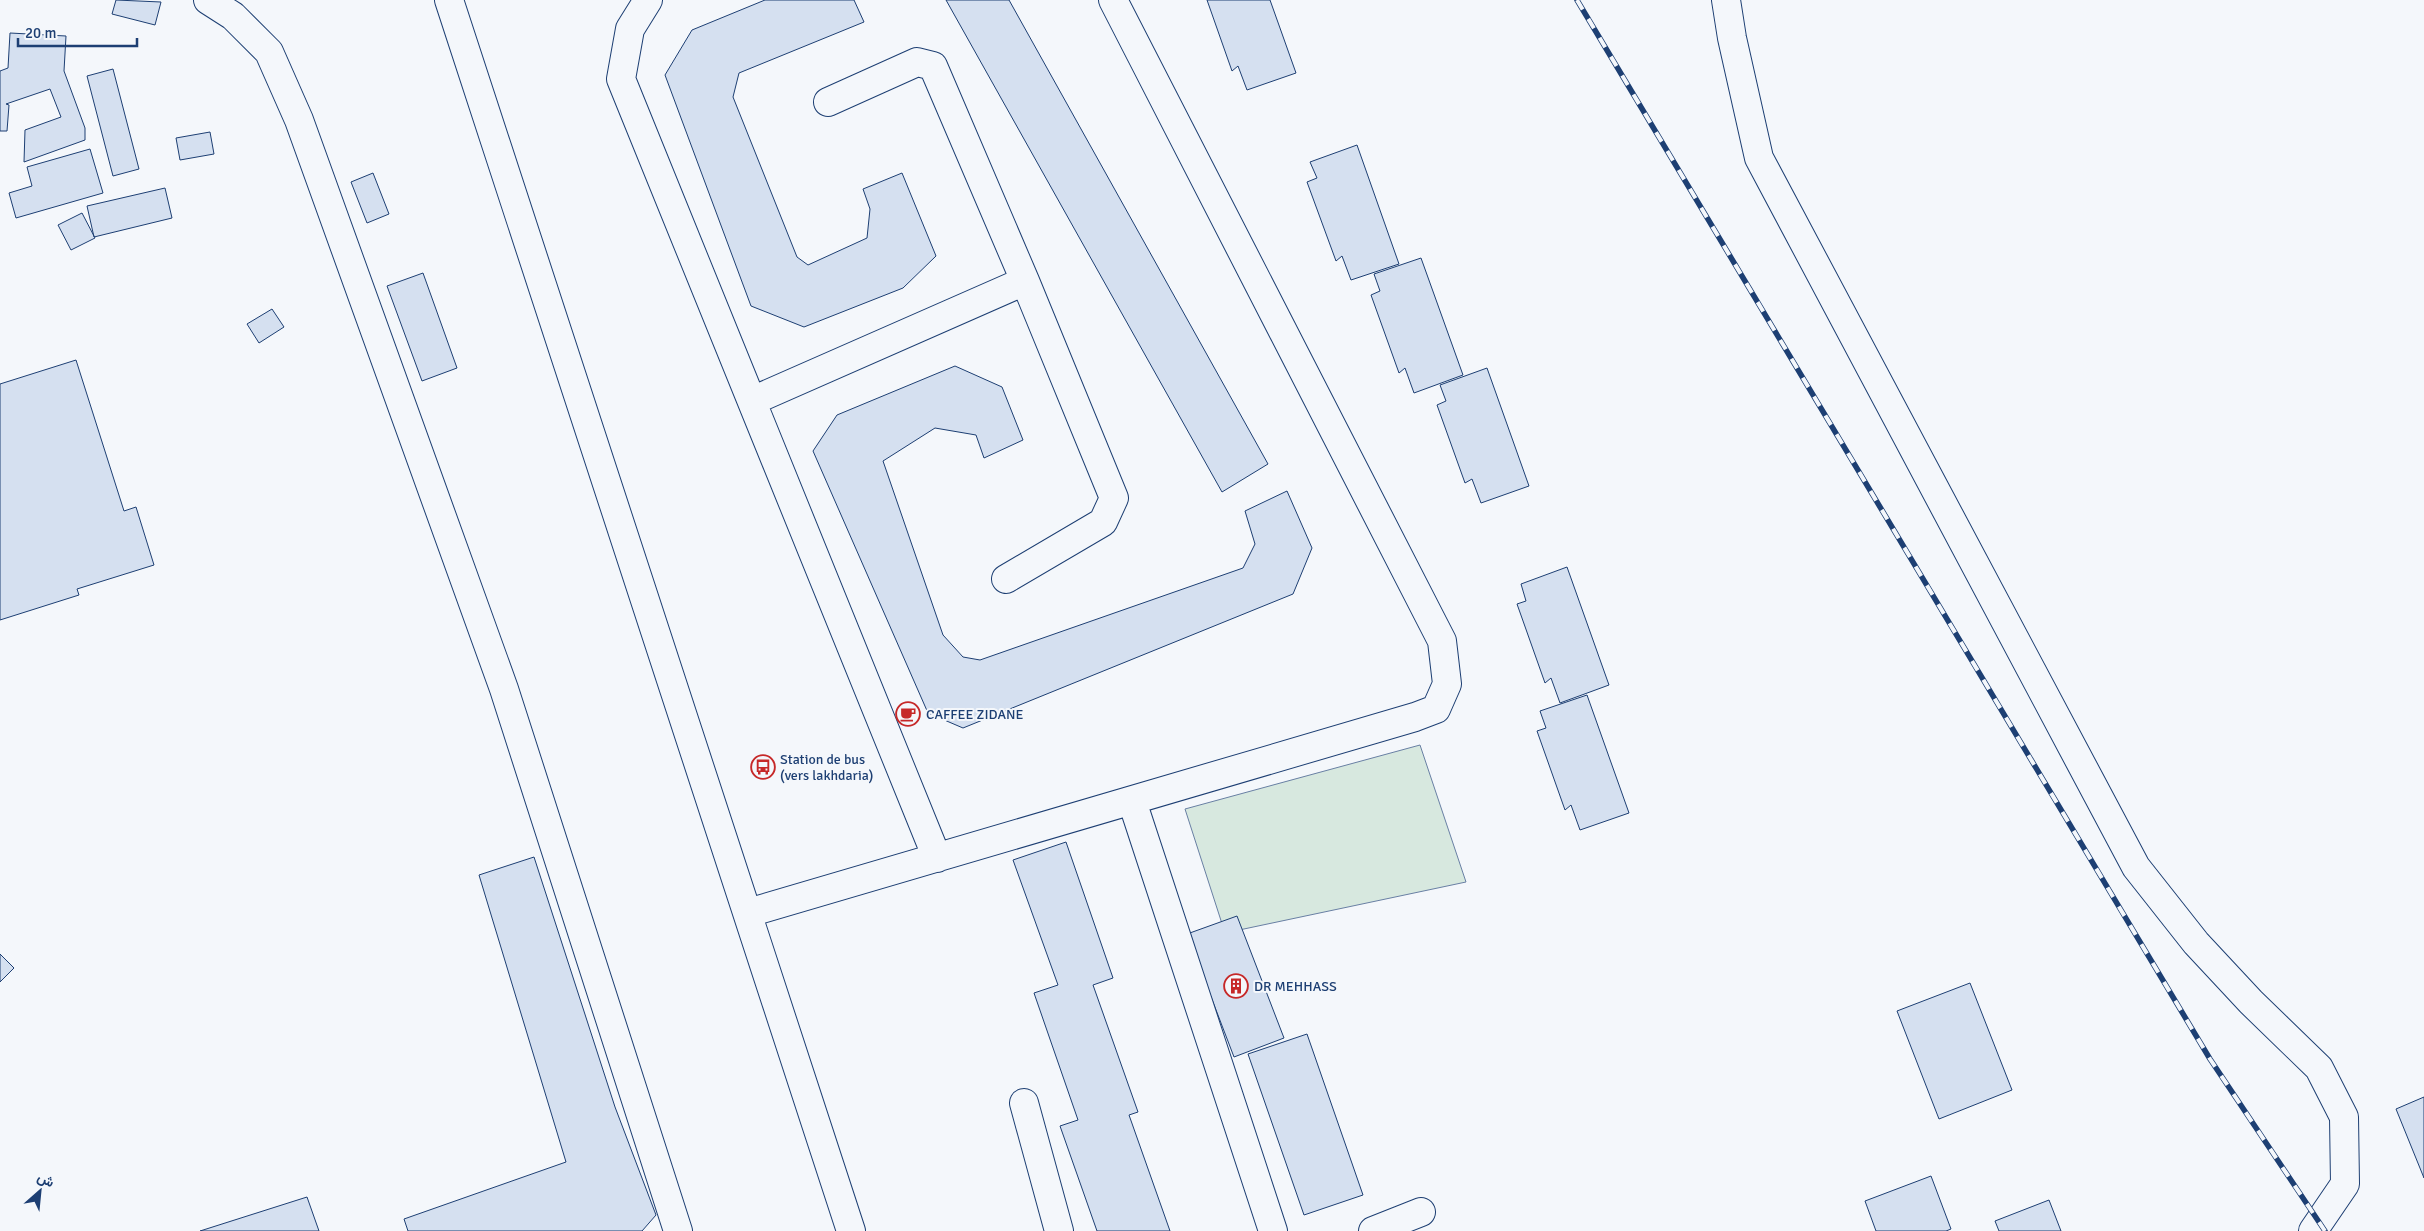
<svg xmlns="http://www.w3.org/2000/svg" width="2424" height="1231" viewBox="0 0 2424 1231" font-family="Signika,Vazirmatn,sans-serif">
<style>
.green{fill:#d7e8df;stroke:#687fa3}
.building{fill:#d5e0f0;stroke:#1d3f73}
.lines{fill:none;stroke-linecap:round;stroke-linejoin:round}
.minor-casing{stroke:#1d3f73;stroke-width:30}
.secondary-casing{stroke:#1d3f73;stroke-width:30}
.primary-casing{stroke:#1d3f73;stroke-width:30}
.minor{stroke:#f4f7fb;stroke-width:28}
.secondary{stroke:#f4f7fb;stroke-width:28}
.primary{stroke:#f4f7fb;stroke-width:28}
.rail-casing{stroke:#1d3f73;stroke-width:5.5}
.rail{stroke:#f4f7fb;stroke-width:4;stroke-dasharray:11;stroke-linecap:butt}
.labels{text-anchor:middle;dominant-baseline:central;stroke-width:4;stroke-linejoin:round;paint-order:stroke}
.poi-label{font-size:14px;fill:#1d3f73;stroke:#f4f7fb;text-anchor:start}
</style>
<rect width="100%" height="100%" fill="#f4f7fb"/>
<path class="green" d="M1420 745 1466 882 1225 933 1185 809Z"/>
<path class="building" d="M116 0 161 2 155 25 112 14Z
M765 0H854L864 22 739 73 733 97 797 257 808 265 867 238 870 209 863 189 902 173 936 256 903 288 804 327 751 306 665 75 692 30Z
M946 0H1009L1268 464 1222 492Z
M1207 0H1270L1296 73 1247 90 1238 66 1232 71Z
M10 33 66 36 64 71 85 128V140L24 162 25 130 61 117 50 89 6 104 9 105 7 131H0V71L8 68Z
M113 69 139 169 113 176 87 76Z
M210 132 214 154 180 160 176 138Z
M1357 145 1399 264 1351 280 1342 256 1336 261 1307 182 1317 178 1310 162Z
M90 149 103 193 16 218 9 193 32 186 27 167Z
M373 173 389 214 367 223 351 182Z
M165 188 172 218 94 237 87 206Z
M82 213 95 238 71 250 58 225Z
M1421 258 1463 375 1414 393 1405 368 1399 373 1371 295 1380 291 1374 274Z
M423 273 457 368 422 381 387 286Z
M272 309 284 327 259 343 247 324Z
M76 360 124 511 136 507 154 565 77 589 79 595 0 620V384Z
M955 366 1002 387 1023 440 984 458 976 435 935 428 883 461 943 635 963 657 980 660 1243 568 1255 544 1245 511 1287 491 1312 548 1293 594 963 728 928 713 813 451 837 415Z
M1487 368 1529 486 1481 503 1472 479 1465 483 1437 405 1446 401 1440 385Z
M1567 567 1609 685 1560 703 1551 678 1545 683 1517 604 1526 601 1521 584Z
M1587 695 1629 813 1580 830 1571 805 1565 810 1537 731 1546 728 1540 711Z
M1066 842 1113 978 1093 985 1138 1112 1129 1115 1170 1231H1097L1060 1126 1078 1120 1034 993 1058 985 1013 860Z
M534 857 615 1107 656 1215 642 1231H408L404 1219 566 1162 479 875Z
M1237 916 1284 1038 1234 1057 1187 934Z
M0 954 14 968 0 982Z
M1970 983 2012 1090 1939 1119 1897 1011Z
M1307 1034 1363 1195 1304 1215 1248 1054Z
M2424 1097V1178L2396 1109Z
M1931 1176 1951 1229 1946 1231H1876L1865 1201Z
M307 1197 319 1231H200Z
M2049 1200 2061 1231H1999L1995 1221Z"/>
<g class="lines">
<g class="minor-casing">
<path id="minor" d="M208 0 233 16 269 52 299 120 504 689 678 1231
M648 0 630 29 621 79 937 858
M828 102 917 62 933 66 1025 281 1114 498 1103 522 1006 579
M752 401 1025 281
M1132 801 1273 1231
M748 913 1415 717 1436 709 1447 684 1442 641 1113 0
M1024 1103 1059 1231
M1373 1231 1421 1212"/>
</g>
<g class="secondary-casing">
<path id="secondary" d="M1726 0 1732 38 1759 158 2136 867 2196 943 2251 1002 2319 1068 2344 1117 2345 1184 2313 1231"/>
</g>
<g class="primary-casing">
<path id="primary" d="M449 0 851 1231"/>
</g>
<use href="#minor" class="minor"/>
<use href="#secondary" class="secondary"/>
<use href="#primary" class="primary"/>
<g class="rail-casing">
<path id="rail" d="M1577 0 2210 1059 2325 1231"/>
</g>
<use href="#rail" class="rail"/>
</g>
<defs>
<g id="cafe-ring" transform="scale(1.25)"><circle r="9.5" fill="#f4f7fb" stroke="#c62828" stroke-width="1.5"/><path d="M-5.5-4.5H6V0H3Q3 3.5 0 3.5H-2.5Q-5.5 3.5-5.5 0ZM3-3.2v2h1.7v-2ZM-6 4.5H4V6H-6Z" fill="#c62828"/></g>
<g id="bus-ring" transform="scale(1.25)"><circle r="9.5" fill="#f4f7fb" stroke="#c62828" stroke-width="1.5"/><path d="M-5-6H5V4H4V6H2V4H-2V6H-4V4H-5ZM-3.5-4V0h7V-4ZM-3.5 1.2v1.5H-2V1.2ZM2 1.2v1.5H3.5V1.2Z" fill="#c62828"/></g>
<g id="building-ring" transform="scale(1.25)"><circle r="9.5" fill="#f4f7fb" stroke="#c62828" stroke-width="1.5"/><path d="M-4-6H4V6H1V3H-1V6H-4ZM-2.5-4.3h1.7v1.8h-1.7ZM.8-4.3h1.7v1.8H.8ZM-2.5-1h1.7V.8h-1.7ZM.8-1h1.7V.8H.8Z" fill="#c62828"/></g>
</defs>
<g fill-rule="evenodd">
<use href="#cafe-ring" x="908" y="714"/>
<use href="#bus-ring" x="763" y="767"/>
<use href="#building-ring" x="1236" y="986"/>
</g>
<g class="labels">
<g class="poi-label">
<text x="926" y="714">CAFFEE ZIDANE</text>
<text x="780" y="759">Station de bus<tspan x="780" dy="16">(vers lakhdaria)</tspan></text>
<text x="1254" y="986">DR MEHHASS</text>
</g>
</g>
<g transform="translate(40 1191) rotate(27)" stroke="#f4f7fb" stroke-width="4" paint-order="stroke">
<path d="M0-4L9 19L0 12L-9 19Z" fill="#1d3f73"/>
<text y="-8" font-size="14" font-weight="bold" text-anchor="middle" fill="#1d3f73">ش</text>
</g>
<path d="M18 38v8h119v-8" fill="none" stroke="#1d3f73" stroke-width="2.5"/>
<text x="25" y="38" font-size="15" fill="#1d3f73" stroke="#f4f7fb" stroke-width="4" paint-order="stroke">20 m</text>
</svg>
